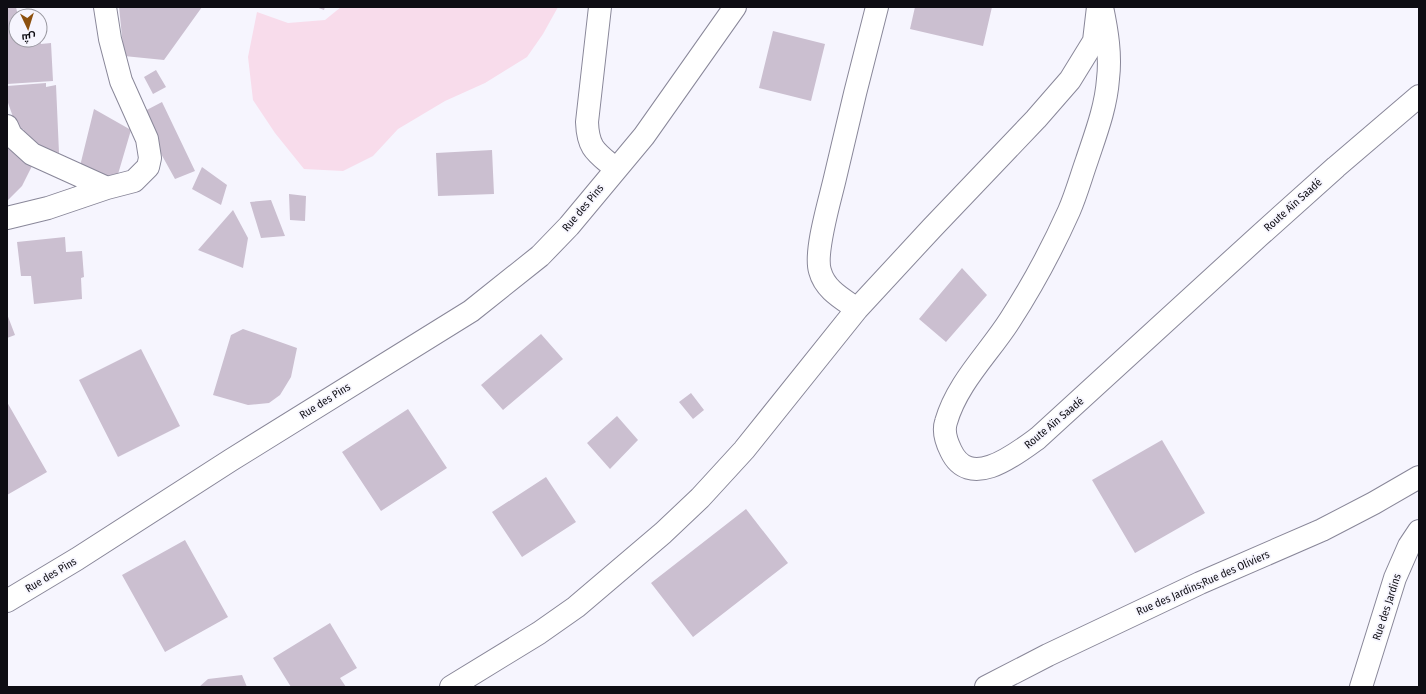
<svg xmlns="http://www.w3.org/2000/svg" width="1426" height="694" viewBox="0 0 1426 694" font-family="'Fira Sans Condensed',Cairo,sans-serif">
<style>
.green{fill:#f8dceb}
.building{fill:#cbbfd0}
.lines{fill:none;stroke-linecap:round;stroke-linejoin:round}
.minor-casing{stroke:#898799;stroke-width:24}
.tertiary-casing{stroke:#898799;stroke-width:24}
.minor{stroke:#fff;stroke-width:22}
.tertiary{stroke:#fff;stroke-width:22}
.labels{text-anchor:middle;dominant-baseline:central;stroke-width:3.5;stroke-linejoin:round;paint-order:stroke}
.street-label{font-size:11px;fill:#0e0d13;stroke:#f6f5fe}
</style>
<rect width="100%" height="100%" fill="#f6f5fe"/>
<path class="green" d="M341 7H558L543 34 527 57 485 83 445 101 398 129 373 156 343 171 304 169 275 133 253 100 248 57 257 12 288 23 325 20Z"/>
<path class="building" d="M7 7H16L18 16H16V40H40L41 44 51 43 53 81 7 84Z
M119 7H202L164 60 124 56Z
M316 7H325L324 10Z
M915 7H992L983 46 910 29Z
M773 31 825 44 811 101 759 88Z
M156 70 166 87 153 94 144 77Z
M46 83V87L56 85 59 153 31 146 23 129 18 131 7 100V86Z
M162 102 195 171 175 179 139 114Z
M94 109 131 130 116 181 80 166Z
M7 147 32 166 22 186 7 201Z
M492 150 494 194 438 196 436 153Z
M202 167 227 185 221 205 192 189Z
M289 194 306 196 305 221 290 220Z
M271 200 285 236 261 238 250 202Z
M233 210 248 238 243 268 198 250Z
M65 237 66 252 82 251 84 277 81 278 82 299 34 304 31 276H21L17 242Z
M962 268 987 295 946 342 919 319Z
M7 314 15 335 7 338Z
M243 329 297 348 291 377 280 395 269 403 248 405 213 395 231 335Z
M541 334 563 359 503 410 481 385Z
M141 349 180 426 118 457 79 380Z
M691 393 704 410 693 419 679 402Z
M7 402 47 472 7 495Z
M408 409 447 468 381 511 342 452Z
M617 416 638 440 610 469 587 443Z
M1162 440 1205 513 1135 553 1092 480Z
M546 477 576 522 522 557 492 512Z
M746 509 788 563 693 637 651 583Z
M185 540 228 617 165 652 122 575Z
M330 623 357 668 340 678 346 687H291L273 658Z
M242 675 247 687H199L208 679Z"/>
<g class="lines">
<g class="minor-casing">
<path id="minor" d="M600 7 587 122C588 149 596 152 616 169
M7 126 11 135 32 154 107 188 134 181 148 167 150 158 147 139 121 81 110 39 105 7
M7 218 48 208 107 188
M857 309C843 299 825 290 820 271 814 252 830 200 835 178 848 121 862 64 877 7
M7 601 77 559 231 460 471 311 540 256 569 226 644 136 735 7
M451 687 539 633 576 607 663 533 700 498 744 450 857 309 932 228 1036 119 1070 80 1094 41 1098 7
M986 687 1048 655 1200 583 1322 530 1374 503 1419 477
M1361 687 1395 578 1409 546 1419 531"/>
</g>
<g class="tertiary-casing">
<path id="tertiary" d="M1102 7C1107 31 1111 55 1108 79 1106 107 1096 133 1087 160 1081 177 1076 195 1069 211 1052 249 1032 286 1010 320 989 353 957 383 946 422 943 431 947 443 951 451 970 491 1016 454 1038 438L1259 236 1336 167 1419 96"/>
</g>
<use href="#minor" class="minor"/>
<use href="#tertiary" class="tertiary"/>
</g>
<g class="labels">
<g class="street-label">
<text transform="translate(1293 205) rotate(-42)">Route Aïn Saadé</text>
<text transform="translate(583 208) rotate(-50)">Rue des Pins</text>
<text transform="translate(325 401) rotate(-32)">Rue des Pins</text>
<text transform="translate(1054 423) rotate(-40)">Route Aïn Saadé</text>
<text transform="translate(51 575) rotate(-31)">Rue des Pins</text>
<text transform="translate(1203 583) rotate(-24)">Rue des Jardins;Rue des Oliviers</text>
<text transform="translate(1387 607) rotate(-72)">Rue des Jardins</text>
</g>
</g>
<rect width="1426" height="694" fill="none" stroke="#0e0d13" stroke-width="16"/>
<g transform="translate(28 28) rotate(176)"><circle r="19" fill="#f6f5fe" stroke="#9998a0"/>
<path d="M0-3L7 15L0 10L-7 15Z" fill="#8c500e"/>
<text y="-6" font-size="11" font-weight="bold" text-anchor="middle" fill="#0e0d13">ش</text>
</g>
</svg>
